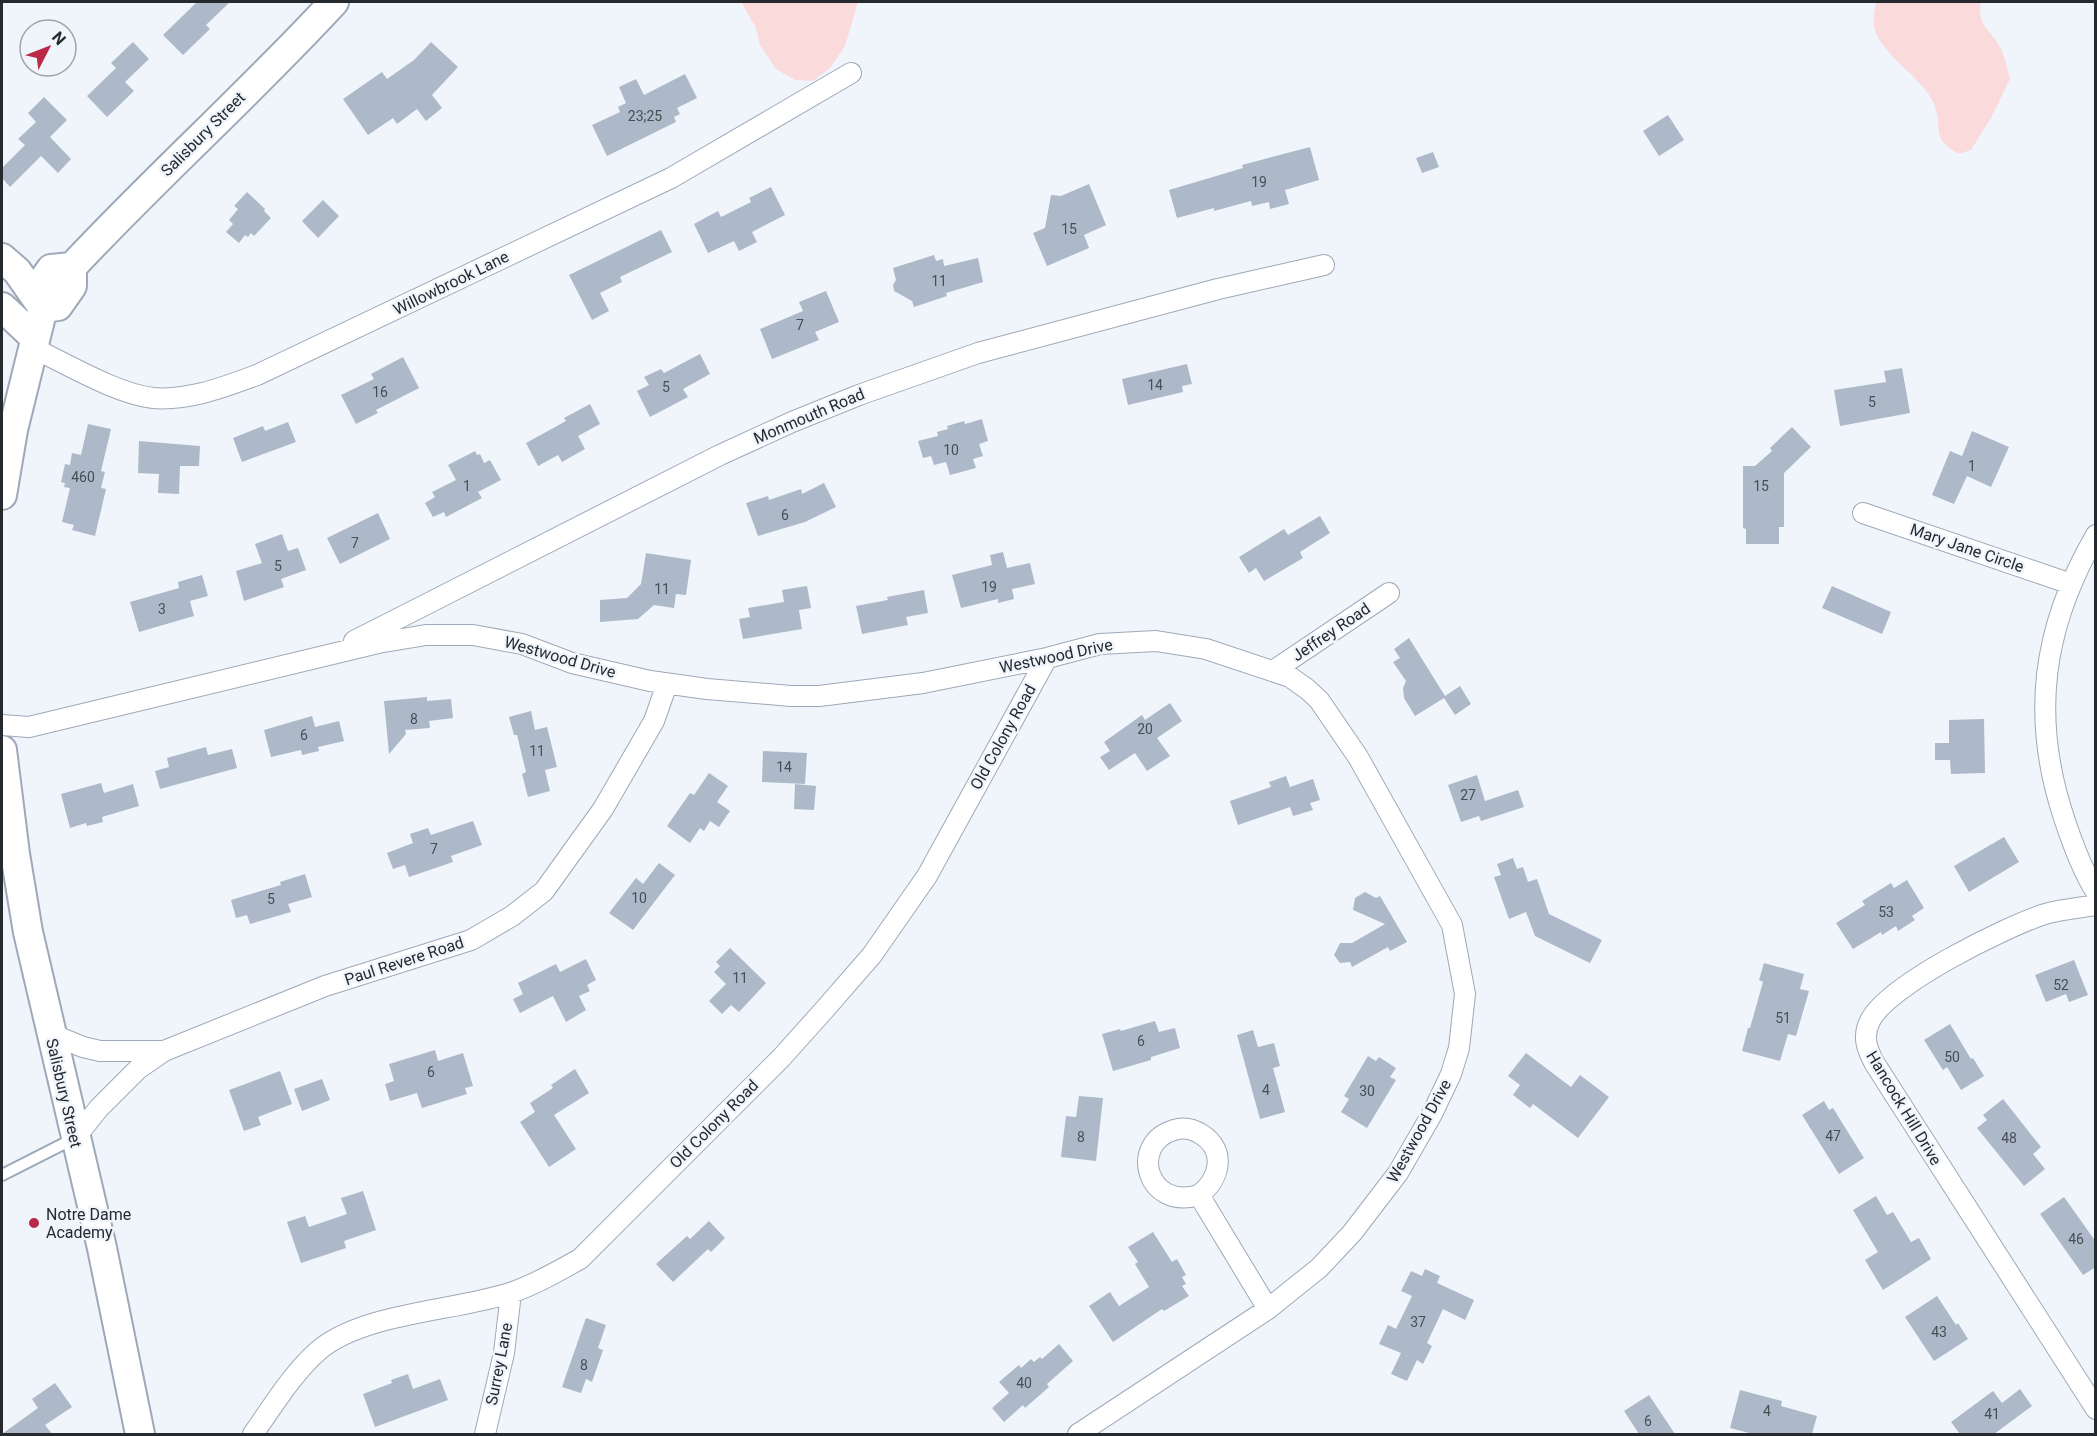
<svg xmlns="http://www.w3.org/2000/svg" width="2097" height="1436" viewBox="0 0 2097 1436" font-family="Roboto,sans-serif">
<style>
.green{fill:#fbdadc}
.building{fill:#adb9c8}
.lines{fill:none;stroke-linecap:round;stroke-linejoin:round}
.lane-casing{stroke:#9da9b8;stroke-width:14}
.street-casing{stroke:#9da9b8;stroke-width:22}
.secondary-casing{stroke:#9da9b8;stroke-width:32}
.lane{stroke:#fff;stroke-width:10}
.street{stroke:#fff;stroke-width:20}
.secondary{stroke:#fff;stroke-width:28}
.poi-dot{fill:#ba2946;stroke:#f0f5fc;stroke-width:2}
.labels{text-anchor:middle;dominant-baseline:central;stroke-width:5;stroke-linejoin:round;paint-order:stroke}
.number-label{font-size:14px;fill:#474e55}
.street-label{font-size:16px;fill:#252a2f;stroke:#f0f5fc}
.poi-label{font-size:16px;fill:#252a2f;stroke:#f0f5fc;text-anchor:start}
</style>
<rect width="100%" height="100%" fill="#f0f5fc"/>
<path class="green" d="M741 2H858L845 46 830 68 813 81 795 80 776 69 760 45 756 28Z
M1876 2H1981C1976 25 1990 29 2000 47 2005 56 2007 69 2010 79L1991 118 1971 150 1959 154C1929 138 1944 129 1934 104 1925 81 1889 59 1878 37 1871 26 1874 14 1876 2Z"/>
<path class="building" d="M197 2H230L206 25 210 29 183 55 163 35Z
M133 42 149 59 125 82 134 91 107 117 87 96 116 68 111 63Z
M431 42 458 67 432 95 442 108 426 121 417 109 397 124 393 118 368 135 343 99 382 72 387 79 414 60Z
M685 74 697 98 677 108 680 114 674 117 676 122 607 156 592 125 620 112 618 107 626 103 619 87 636 79 644 95Z
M44 97 67 120 50 137 71 159 58 173 41 156 10 187 2 178V168L25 145 18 139 36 122 28 113Z
M1668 115 1684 140 1659 156 1643 131Z
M1310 147 1319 180 1285 190 1289 204 1270 209 1269 202 1252 206 1251 201 1214 211V208L1177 218 1169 190 1243 168 1242 165Z
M1433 152 1439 167 1422 173 1416 158Z
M1089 184 1106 225 1084 235 1089 248 1047 266 1033 233 1045 228 1051 195 1061 196Z
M771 187 785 215 752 232 757 242 739 251 734 241 708 253 694 224 718 211 721 217 751 202 749 198Z
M247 192 265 209 264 211 271 218 254 236 251 233 248 237 245 235 239 243 226 232 233 224 229 220 238 209 234 206Z
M323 200 339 216 318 238 302 221Z
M661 230 672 252 620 277 622 282 600 293 609 311 592 320 569 275Z
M934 255 936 261 943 259 944 266 978 258 983 282 946 293 947 296 914 307 912 301 894 291 893 285 896 280 893 268Z
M826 291 839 322 815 332 819 340 772 359 760 329 803 311 799 302Z
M700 354 710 374 683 389 688 397 650 417 637 391 649 385 644 377 661 369 664 373Z
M403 357 419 388 376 410 378 413 356 424 341 395 374 379 371 374Z
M1187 364 1192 384 1182 386 1183 392 1128 405 1122 379Z
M1902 368 1910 413 1840 426 1834 390 1886 382 1884 371Z
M590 404 600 424 578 436 585 449 562 462 558 455 538 466 526 443 566 421 564 418Z
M982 419 988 441 979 444 983 456 973 459 976 468 950 475 946 462 934 465 931 456 923 458 918 441 938 436 937 432 948 429 947 426 964 421 965 424Z
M288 422 296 442 242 462 233 438 263 426 265 431Z
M88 424 111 429 101 471 105 472 101 488 106 489 95 536 72 530 74 525 62 522 70 488 64 487 65 483 61 482 65 464 70 465 72 453 81 455Z
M1792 427 1811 447 1784 473V527H1779V544H1746V529L1743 528V466H1755L1772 451 1770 448Z
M1972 431 2009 447 1991 487 1967 476 1954 504 1932 495 1950 451 1962 456Z
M139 441 200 446 199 466H180L179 494 158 493 159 474 138 473Z
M475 451 477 455 480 454 484 463 490 460 501 480 478 492 482 498 446 517 444 512 433 517 425 503 435 497 432 492 456 480 448 465Z
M824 483 836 507 805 522 758 536 746 503 768 496 769 500 801 489 802 494Z
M378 513 390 539 340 564 327 538Z
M1320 516 1330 533 1300 552 1303 558 1264 581 1256 568 1249 573 1239 557 1284 529 1288 535Z
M282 534 288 551 298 548 306 570 281 579 284 587 244 601 236 571 262 563 255 544Z
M1003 552 1007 568 1030 563 1035 584 1012 589 1014 599 998 603V599L961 608 952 575 992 565 990 555Z
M646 553 691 560 686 595 676 594 674 608 654 605 638 619 600 622V600L627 598 641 584Z
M202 575 208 596 190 601 194 616 139 632 130 602 179 588 178 582Z
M807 586 811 608 799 610 802 629 743 639 739 619 750 617 748 608 784 602 782 590Z
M1832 586 1891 612 1882 634 1822 608Z
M924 590 928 613 906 617 908 625 862 634 856 606 888 600 887 597Z
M1409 638 1445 696 1460 686 1471 704 1455 715 1444 698 1415 716 1404 698 1403 688 1406 681 1393 662 1400 658 1394 649Z
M427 697V701L451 699 453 718 429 721 430 728 405 730 406 734 389 754 384 701Z
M1170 703 1182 721 1157 738 1170 756 1147 771 1135 753 1109 770 1100 757 1110 751 1104 742 1142 715 1145 720Z
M531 711 535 730 547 727 557 767 545 770 550 791 528 797 522 774 526 772 517 735H514L509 717Z
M312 716 315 727 339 721 344 741 318 747 319 751 302 755 301 750 271 757 264 730Z
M1984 719 1985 773 1951 774 1950 760H1935V743H1949V720Z
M206 747 208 755 232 749 237 768 160 789 155 771 169 767 167 758Z
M763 751 807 753 805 784 762 782Z
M709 773 728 786 717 802 730 811 719 827 710 821 704 831 700 828 690 843 667 826 690 793 694 795Z
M1477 775 1485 801 1518 790 1524 807 1481 821 1479 816 1461 822 1448 785Z
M1286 776 1290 787 1313 779 1320 800 1310 803 1313 810 1293 816 1290 807 1238 825 1230 801 1271 787 1269 782Z
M101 783 104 793 133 784 139 806 102 817 103 822 87 826 86 823 70 828 61 794Z
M795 784 816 786 814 810 794 809Z
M473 821 482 845 451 856 453 862 409 877 405 865 393 869 387 853 413 843 410 834 428 828 431 835Z
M2004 837 2019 862 1969 892 1954 866Z
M1513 858 1517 869 1523 867 1528 882 1537 879 1549 914 1602 940 1590 963 1535 936 1526 912 1509 919 1494 877 1501 875 1497 864Z
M659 863 675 875 633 930 609 913 636 878 643 884Z
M305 874 312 897 288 904 291 912 250 924 247 915 236 918 231 900 281 885 280 882Z
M1907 880 1924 908 1912 916 1915 920 1898 931 1896 926 1882 935 1881 932 1853 949 1836 923 1865 905 1862 901 1891 883 1894 888Z
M1365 892 1376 898 1380 896 1407 942 1390 951 1388 947 1352 967 1350 962 1340 963 1334 955 1340 943H1352L1385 924 1353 910 1355 898Z
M730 948 766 983 739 1012 731 1005 722 1014 709 1001 726 984 714 972 720 966 716 962Z
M586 959 596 980 587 985 590 991 579 996 586 1010 566 1022 553 996 520 1013 513 999 523 994 518 983 556 964 560 972Z
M2074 960 2088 995 2069 1002 2066 994 2046 1002 2035 975Z
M1764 963 1804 974 1800 989 1809 991 1796 1036 1788 1034 1780 1061 1742 1051 1748 1028H1750L1763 982 1759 980Z
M1155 1021 1159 1032 1175 1028 1180 1048 1151 1057V1060L1113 1071 1102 1034 1120 1029 1121 1031Z
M1950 1024 1971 1059 1973 1058 1984 1076 1961 1090 1947 1067 1943 1070 1924 1040Z
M1253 1030 1258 1047 1274 1043 1280 1066 1273 1068 1285 1112 1260 1119 1237 1035Z
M435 1050 438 1061 463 1053 473 1086 465 1088 467 1094 422 1108 417 1093 390 1101 385 1084 394 1081 389 1064Z
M1526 1053 1571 1087 1580 1075 1609 1097 1578 1138 1533 1104 1530 1108 1513 1095 1520 1085 1508 1076Z
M1368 1056 1376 1061 1379 1057 1396 1068 1390 1077 1396 1080 1367 1128 1341 1112 1349 1099 1344 1096Z
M575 1069 589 1093 554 1115 576 1149 549 1167 520 1122 535 1112 530 1103 553 1088 551 1085Z
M280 1071 292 1104 258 1117 261 1125 244 1131 229 1090Z
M322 1079 330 1100 302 1111 294 1089Z
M1079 1096 1103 1098 1096 1161 1061 1157 1066 1116 1076 1117Z
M2003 1099 2041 1147 2033 1154 2045 1169 2024 1186 1977 1128 1987 1120 1983 1115Z
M1824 1101 1829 1110 1833 1108 1864 1158 1839 1174 1802 1115Z
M363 1191 376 1230 344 1241 346 1248 301 1263 287 1222 305 1216 309 1227 347 1214 341 1198Z
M1876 1196 1887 1215 1893 1212 1911 1242 1919 1238 1931 1259 1883 1290 1865 1260 1878 1252 1853 1210Z
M2064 1197 2096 1242V1267L2083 1275 2040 1214Z
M709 1221 725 1238 711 1252 708 1249 673 1282 656 1264 687 1236 690 1239Z
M1153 1232 1172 1262 1177 1259 1186 1275 1182 1277 1186 1284 1182 1286 1189 1296 1164 1311 1162 1309 1113 1342 1089 1306 1110 1292 1119 1306 1149 1287 1135 1264 1138 1262 1128 1247Z
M1425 1269 1440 1276 1437 1283 1474 1300 1465 1320 1443 1309 1427 1343 1432 1346 1423 1364 1417 1360 1407 1381 1391 1374 1401 1353 1379 1344 1388 1325 1396 1329 1412 1296 1401 1291 1411 1271 1422 1276Z
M1937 1296 1956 1325 1958 1323 1968 1339 1934 1361 1905 1317Z
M586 1318 606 1325 598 1348 603 1350 592 1382 586 1379 581 1393 562 1387Z
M1059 1344 1073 1361 1047 1384 1049 1387 1025 1408 1023 1405 1004 1422 992 1408 1009 1393 999 1382 1019 1365 1021 1368 1031 1359 1034 1362 1040 1357 1042 1359Z
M408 1374 413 1389 440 1379 448 1400 375 1427 363 1394 392 1383 391 1380Z
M55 1383 72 1407 45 1425 52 1434H2L38 1408 32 1399Z
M2020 1389 2032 1406 1994 1434H1960L1951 1422 1993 1391 2002 1403Z
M1740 1390 1782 1401 1781 1406 1817 1416 1812 1434H1753L1730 1428Z
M1649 1395 1675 1434H1639L1624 1411Z"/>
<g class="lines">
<g class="lane-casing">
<path id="lane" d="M2 1175 75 1138"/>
</g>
<g class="street-casing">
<path id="street" d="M33 348C67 364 117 394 153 398 189 401 224 387 257 375L671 178 851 73
M1863 513 2071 584
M2096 535C2042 628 2030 718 2065 821 2073 845 2082 870 2096 892
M354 641 720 455 792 422 859 395 978 353 1218 289 1324 265
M1273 671 1389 593
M2 725 29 727 378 643 426 635H473L522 644 572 663 650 681 707 689 791 696H819L923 683 1047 658 1100 644 1156 641 1206 649 1290 677 1307 689 1319 700 1358 757 1452 925 1465 994 1459 1048 1451 1074 1432 1114 1398 1173 1352 1233 1319 1268 1268 1309 1078 1434
M2096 905C2079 908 2062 909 2045 914 2007 926 1887 985 1870 1021 1862 1036 1867 1050 1875 1064L2096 1409
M51 1034 83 1047 100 1051H164
M75 1138 99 1108 138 1069 164 1051 325 986 471 940 512 916 544 891 603 809 654 721 667 684
M1199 1195C1146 1211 1129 1143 1174 1130 1183 1127 1193 1129 1201 1134 1227 1150 1220 1179 1199 1195L1268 1309
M253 1434C273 1406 292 1374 318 1351 361 1313 455 1311 510 1293 535 1285 558 1271 580 1259L782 1057 825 1009 872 955 927 876 1047 658
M485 1434 504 1353 511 1293"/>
</g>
<g class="secondary-casing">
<path id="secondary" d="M2 258 17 271 43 308 13 430 2 495
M72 267V286L58 306 43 308 37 289 51 269 72 267C157 176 250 93 334 2
M2 307 35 338
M2 750 15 854 28 932 102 1248 140 1434"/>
</g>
<use href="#lane" class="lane"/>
<use href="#street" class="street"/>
<use href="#secondary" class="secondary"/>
</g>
<circle class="poi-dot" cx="34" cy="1223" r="6"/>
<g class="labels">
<g class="number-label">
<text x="645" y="116">23;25</text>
<text x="1259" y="182">19</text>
<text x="1069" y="229">15</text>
<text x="939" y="281">11</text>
<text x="800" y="325">7</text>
<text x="1155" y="385">14</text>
<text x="666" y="387">5</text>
<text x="380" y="392">16</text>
<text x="1872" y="402">5</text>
<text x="951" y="450">10</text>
<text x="1972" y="466">1</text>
<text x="83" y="477">460</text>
<text x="467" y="486">1</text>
<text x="1761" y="486">15</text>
<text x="785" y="515">6</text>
<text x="355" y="543">7</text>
<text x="278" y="566">5</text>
<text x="989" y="587">19</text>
<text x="662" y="589">11</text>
<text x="162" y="609">3</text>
<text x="414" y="719">8</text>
<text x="1145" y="729">20</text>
<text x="304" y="735">6</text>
<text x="537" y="751">11</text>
<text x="784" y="767">14</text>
<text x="1468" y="795">27</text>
<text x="434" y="849">7</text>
<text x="639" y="898">10</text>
<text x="271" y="899">5</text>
<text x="1886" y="912">53</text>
<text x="740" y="978">11</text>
<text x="2061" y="985">52</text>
<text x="1783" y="1018">51</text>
<text x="1141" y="1041">6</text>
<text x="1952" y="1057">50</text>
<text x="431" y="1072">6</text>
<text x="1266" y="1090">4</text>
<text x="1367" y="1091">30</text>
<text x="1833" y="1136">47</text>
<text x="1081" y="1137">8</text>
<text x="2009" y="1138">48</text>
<text x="2076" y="1239">46</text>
<text x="1418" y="1322">37</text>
<text x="1939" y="1332">43</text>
<text x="584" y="1365">8</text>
<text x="1024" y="1383">40</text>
<text x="1767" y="1411">4</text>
<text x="1992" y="1414">41</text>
<text x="1648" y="1421">6</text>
</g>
<g class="street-label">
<text transform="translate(203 134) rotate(-45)">Salisbury Street</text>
<text transform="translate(451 283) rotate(-26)">Willowbrook Lane</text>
<text transform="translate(809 416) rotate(-23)">Monmouth Road</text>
<text transform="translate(1967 548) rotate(19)">Mary Jane Circle</text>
<text transform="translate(1331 632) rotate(-34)">Jeffrey Road</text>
<text transform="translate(1056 656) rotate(-12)">Westwood Drive</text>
<text transform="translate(560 657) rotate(16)">Westwood Drive</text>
<text transform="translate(1003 737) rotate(-61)">Old Colony Road</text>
<text transform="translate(404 961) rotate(-18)">Paul Revere Road</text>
<text transform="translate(64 1093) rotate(77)">Salisbury Street</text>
<text transform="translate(1904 1108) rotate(59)">Hancock Hill Drive</text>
<text transform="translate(714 1124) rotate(-45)">Old Colony Road</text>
<text transform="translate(1419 1131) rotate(-61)">Westwood Drive</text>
<text transform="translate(499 1364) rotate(-79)">Surrey Lane</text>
</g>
<g class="poi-label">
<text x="46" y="1214">Notre Dame<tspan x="46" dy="18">Academy</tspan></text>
</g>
</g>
<rect width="2097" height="1436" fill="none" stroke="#252a2f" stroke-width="6"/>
<g transform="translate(48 48) rotate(48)"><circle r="28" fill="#f0f5fc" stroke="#9fa4aa" stroke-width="1.5"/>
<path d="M0-4.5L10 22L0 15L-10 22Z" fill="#ba2946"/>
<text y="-9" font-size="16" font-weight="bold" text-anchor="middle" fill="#252a2f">N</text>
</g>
</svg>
